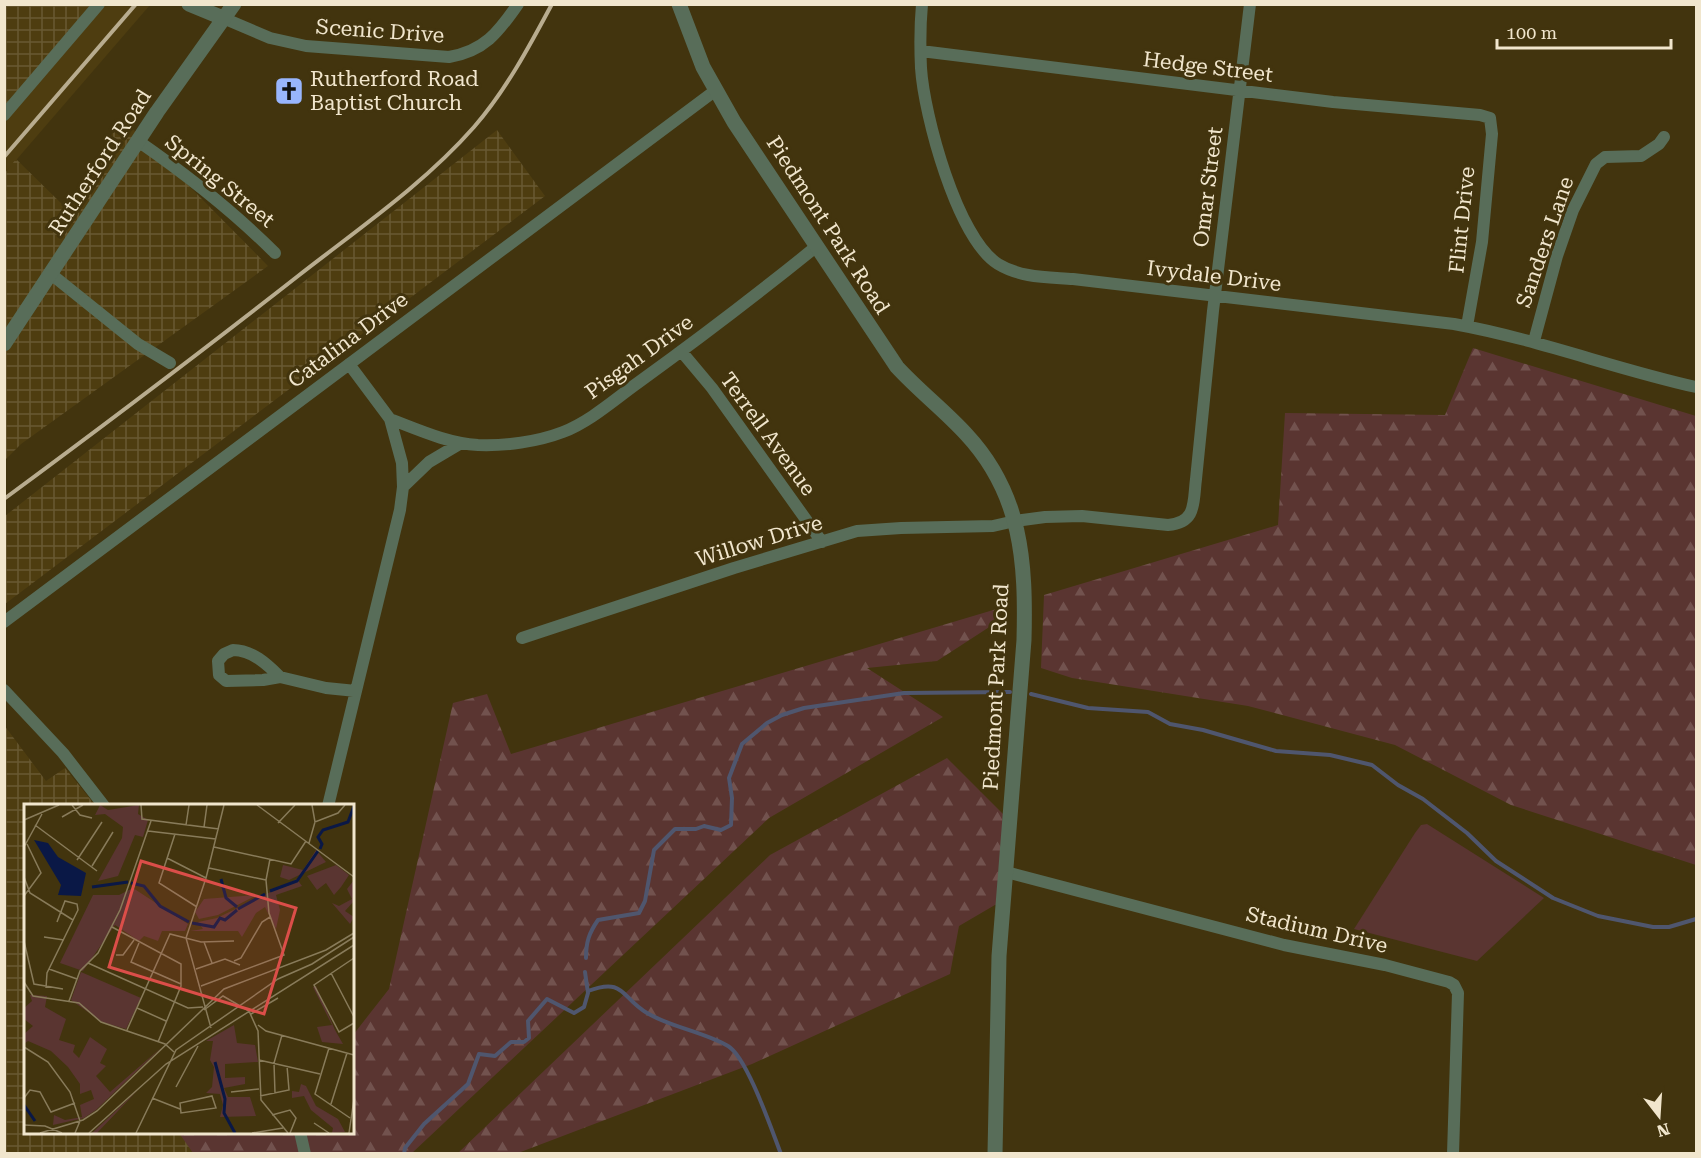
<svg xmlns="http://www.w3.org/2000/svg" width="1701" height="1158" viewBox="0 0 1701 1158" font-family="'Roboto Serif',serif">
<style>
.built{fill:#4e3d10}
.industrial{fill:url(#industrial-grid)}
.forest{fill:url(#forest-firs)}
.park{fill:#5a3531}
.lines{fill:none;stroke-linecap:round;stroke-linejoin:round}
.stream{stroke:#4f566e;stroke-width:4}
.minor{stroke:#586d59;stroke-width:12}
.tertiary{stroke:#586d59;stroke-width:15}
.rail{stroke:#b8ac8f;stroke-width:4}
.labels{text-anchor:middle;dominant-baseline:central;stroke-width:6;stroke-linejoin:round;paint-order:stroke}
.street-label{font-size:21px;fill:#f1e6cd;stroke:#42340e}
.poi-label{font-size:21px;fill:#f1e6cd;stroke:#42340e;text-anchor:start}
.inset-river{fill:none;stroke:#0a1846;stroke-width:3}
.inset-road{fill:none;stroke:#887b5a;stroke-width:1.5}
.view{fill:#db4e49;fill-opacity:0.15;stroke:#db4e49;stroke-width:3}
.inset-edge{fill:none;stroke:#f1e6cd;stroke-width:3}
</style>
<defs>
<pattern id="industrial-grid" width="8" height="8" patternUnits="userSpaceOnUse" patternTransform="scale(1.5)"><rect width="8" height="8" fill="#4e3d10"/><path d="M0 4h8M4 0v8" fill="none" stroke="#685932"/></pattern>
<pattern id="forest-firs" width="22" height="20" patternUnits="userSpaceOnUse" patternTransform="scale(1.5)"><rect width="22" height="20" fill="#5a3531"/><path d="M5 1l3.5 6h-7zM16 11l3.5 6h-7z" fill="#72524e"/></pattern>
</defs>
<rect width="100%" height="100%" fill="#42340e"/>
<path class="built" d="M95 5H150L5 173V110Z"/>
<path class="industrial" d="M5 5H95L5 110Z
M122 118 268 266 21 444 5 460V173L16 159 66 208Z
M497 130 545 196 5 604V516Z
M4 725 46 781 65 768 95 805 26 806V1132L194 1133 206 1153H5Z"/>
<path class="forest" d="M1473 348 1696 416V865L1511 805 1395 745 1248 706 1072 678 1041 668 1044 595 1278 525 1285 413 1445 415Z
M1000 608 997 622 937 661 867 668 943 717 769 818 412 1153H193L179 1133 352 1132 353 1035 389 989 453 703 487 694 511 754Z
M947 758 1003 814 1000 902 959 926 950 974 752 1064 518 1153 457 1154 770 855Z"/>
<path class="park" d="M1427 824 1544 898 1477 961 1354 929 1415 833 1421 825Z"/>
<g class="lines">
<path class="stream" d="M1031 694 1088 708 1148 712 1170 724 1203 730 1276 751 1330 755 1372 765 1398 785 1423 799 1467 833 1496 861 1553 898 1598 916 1653 927H1669L1696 919
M586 958C586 942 589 933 598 920L639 913 645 901 654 850 675 829H696L704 826 721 830 731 825 732 798 729 778 742 744 767 723 782 715 804 708 904 693 1010 692
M588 991C625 977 621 998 647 1013 670 1027 704 1032 728 1046 747 1057 772 1131 781 1154
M404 1154 405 1148 424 1124 468 1084 479 1054 495 1056 511 1042H524L529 1038 528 1021 547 999 574 1013 584 1007 588 993 585 972"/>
<path class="minor" d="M922 4C920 26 920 47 921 68 924 115 957 238 998 264 1021 278 1047 277 1073 279L1454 324C1537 339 1615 369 1696 387
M223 18 270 38 306 46 449 57C484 51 498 33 518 4
M921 51 1333 102 1480 115 1490 118 1492 134 1482 242 1467 326
M4 115 99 4
M138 141C187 175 233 211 275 253
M51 274 138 344 170 363
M1534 341 1557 256 1573 210 1596 164 1605 157 1641 156 1659 144 1664 137
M681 351 712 388 822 542
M349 364 390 419 402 463 403 487
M390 419C419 430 447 443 478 445 505 446 537 442 563 432 591 421 615 399 639 382 700 338 759 293 817 246
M4 622 716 90
M522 638 734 568 857 531 901 528 993 526 1015 521 1045 517 1082 516 1168 525C1197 523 1193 502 1196 479L1213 311 1250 4
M233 650C252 650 267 664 280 677L263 680 226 681 219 675 218 661 224 654Z
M280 677 326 688 356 691
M4 690 63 753 104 806
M328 806 400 510 403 487 429 462 461 443
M1006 872 1284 945 1385 965 1449 982 1454 985 1458 993 1453 1154
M300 1132 305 1154"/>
<path class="tertiary" d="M189 4 223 18
M679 4 703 67 734 122 897 367C919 391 944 410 966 434 1022 494 1026 562 1024 640L999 956 995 1154
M4 344 157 112 234 4"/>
<path class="rail" d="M4 157 136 4
M4 499C103 426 201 352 298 276 358 229 423 185 474 127 506 90 529 47 552 4"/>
</g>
<defs>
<g id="church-square" transform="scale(1.5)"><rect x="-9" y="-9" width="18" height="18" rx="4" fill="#98b5fd" stroke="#42340e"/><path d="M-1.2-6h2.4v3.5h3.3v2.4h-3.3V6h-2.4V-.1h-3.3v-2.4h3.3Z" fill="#111"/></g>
</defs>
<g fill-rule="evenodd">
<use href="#church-square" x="289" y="91"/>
</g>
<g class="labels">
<g class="street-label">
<text transform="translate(380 31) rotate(4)">Scenic Drive</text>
<text transform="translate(1208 67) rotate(7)">Hedge Street</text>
<text transform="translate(100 162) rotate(-57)">Rutherford Road</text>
<text transform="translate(220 181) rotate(39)">Spring Street</text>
<text transform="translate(1208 187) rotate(-83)">Omar Street</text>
<text transform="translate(1462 220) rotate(-84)">Flint Drive</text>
<text transform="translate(828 225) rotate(57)">Piedmont Park Road</text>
<text transform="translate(1545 242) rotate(-71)">Sanders Lane</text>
<text transform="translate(1214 276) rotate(7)">Ivydale Drive</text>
<text transform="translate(348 340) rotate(-37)">Catalina Drive</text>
<text transform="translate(639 357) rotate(-36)">Pisgah Drive</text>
<text transform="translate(768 434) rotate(54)">Terrell Avenue</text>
<text transform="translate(759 541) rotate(-17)">Willow Drive</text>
<text transform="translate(996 687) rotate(-87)">Piedmont Park Road</text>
<text transform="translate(1317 930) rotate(13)">Stadium Drive</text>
</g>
<g class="poi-label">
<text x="310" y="79">Rutherford Road<tspan x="310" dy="24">Baptist Church</tspan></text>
</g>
</g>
<g transform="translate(24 804)">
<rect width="330" height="330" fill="#42340e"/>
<path d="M76 1 84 6 115 1 114 10 124 16 119 33 111 31 94 72 74 77 98 34 99 23 81 10 71 11ZM292 46 302 58 265 76 256 73 259 61 279 66ZM312 61 325 71 317 83 310 91 302 79 293 86 283 72ZM273 75 278 82 252 91 256 106 252 125 241 103 232 109 218 133 214 127H166L179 125 174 118 193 114ZM330 76V97L321 107 330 113 326 120 308 99 315 102 328 95 323 85ZM109 84 164 120 161 127H138L134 137 120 132 115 137 91 121 59 167 36 159 69 91H95ZM233 91 194 111 175 115 171 108 180 95ZM292 182 311 226 319 240 298 238 293 223 308 221 289 183ZM6 191 23 192 21 203 42 215 35 236 51 241 49 248 55 254 66 233 83 245 76 259 82 262 72 272 86 288 138 243 72 306 60 314 29 321 30 311 41 316 58 313 56 301 70 295 67 286 56 290V280L44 263 27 247 4 237 0 240V230L9 222 0 215V204L8 197ZM210 221 213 239 231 241 234 258 201 260V274L221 273V280L200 284 204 293H226L232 312 196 313 199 301 196 290 182 289 188 283 190 263 186 256 189 237H182ZM277 280 282 282 292 302 314 315 321 328 308 329 309 324 287 306 280 292 268 294V287L275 288ZM113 287 73 329H67H68Z" fill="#5a3531"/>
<path d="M57 168 117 194 102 225 78 218 47 196Z" fill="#5a3531"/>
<path d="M10 36 24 39 34 53 62 69 57 92 34 91 37 81Z" fill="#0a1846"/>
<path class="inset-river" d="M296 45 298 40 294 33 299 26 324 18 330 2M197 75 202 94 213 103M107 79 120 82 136 102 165 118M68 83 104 78M246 87 273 77 294 47M214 105 241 90M168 119 190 123 196 114 201 116 213 106M191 258 201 295 200 309 211 329M0 301 11 317"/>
<path class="inset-road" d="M48 1 56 11 68 14M117 1 118 15 195 25M233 1 330 73M288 1 291 18 314 9 321 1M38 13 59 1M0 16 35 1M254 19 271 1M11 21 73 67M162 21 165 1M180 23 183 1M124 27 192 35M151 30 135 79 173 103M285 39 291 18M0 43 18 10M190 43 267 60 282 37M143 54 182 74M53 56 78 18M68 62 89 28M185 64 242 76M0 73 6 89 49 116M0 92 17 69 3 40M88 123 157 160V182L134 238M20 133 40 136M0 137 10 180 39 185M180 138 188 159M115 139 107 158 157 180M92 151H99L110 136M330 154 290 181 315 228 330 219M210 157 217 154 238 118 246 113M64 159 164 204 179 203M25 165 53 175M172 165 201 155 216 161M307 169 330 213M0 178 9 192 55 199 77 218 141 240 150 248M177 182 260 151 245 109 242 76 246 55M22 184 23 169 54 106 53 100 41 97 33 118M45 197 56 167 74 149 96 106 127 17M113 204 142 217M180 206 199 192 225 207 234 227 237 296 264 329M227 210 254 194M234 221 242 227 330 251M187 224 162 134 182 74 200 1M103 226 146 130 177 138 210 137M0 243 24 258 46 288 56 317 51 329M305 244 291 290 326 314M235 256 296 270M152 283 174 242M207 288 235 285M251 289 250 259 258 231M188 292 192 304 157 309 156 299ZM236 292 265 286 263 262M0 294 6 286 16 288 27 308 51 299M128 294 156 305M307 300 323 249M248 311 266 306 272 314 266 329M290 319 305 329M0 321 21 322 38 329M16 329 59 316 73 307 200 185 302 146 330 129M65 329 142 260 330 141M112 329 152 246 254 175 288 160 330 133M228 329 259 324M325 329 330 295"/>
<path class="view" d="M117 57 272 104 240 210 85 163Z"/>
<rect width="330" height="330" class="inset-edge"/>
</g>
<rect width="1701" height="1158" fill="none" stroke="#f1e6cd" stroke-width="12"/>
<g transform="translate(1659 1116) rotate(163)" stroke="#42340e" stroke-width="4.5" paint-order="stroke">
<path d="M0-4.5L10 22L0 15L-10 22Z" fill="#f1e6cd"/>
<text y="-9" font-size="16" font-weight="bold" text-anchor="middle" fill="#f1e6cd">N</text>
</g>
<path d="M1497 39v9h174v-9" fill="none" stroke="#f1e6cd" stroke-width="3"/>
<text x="1506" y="39" font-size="18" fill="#f1e6cd" stroke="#42340e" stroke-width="4.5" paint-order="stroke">100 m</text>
</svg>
